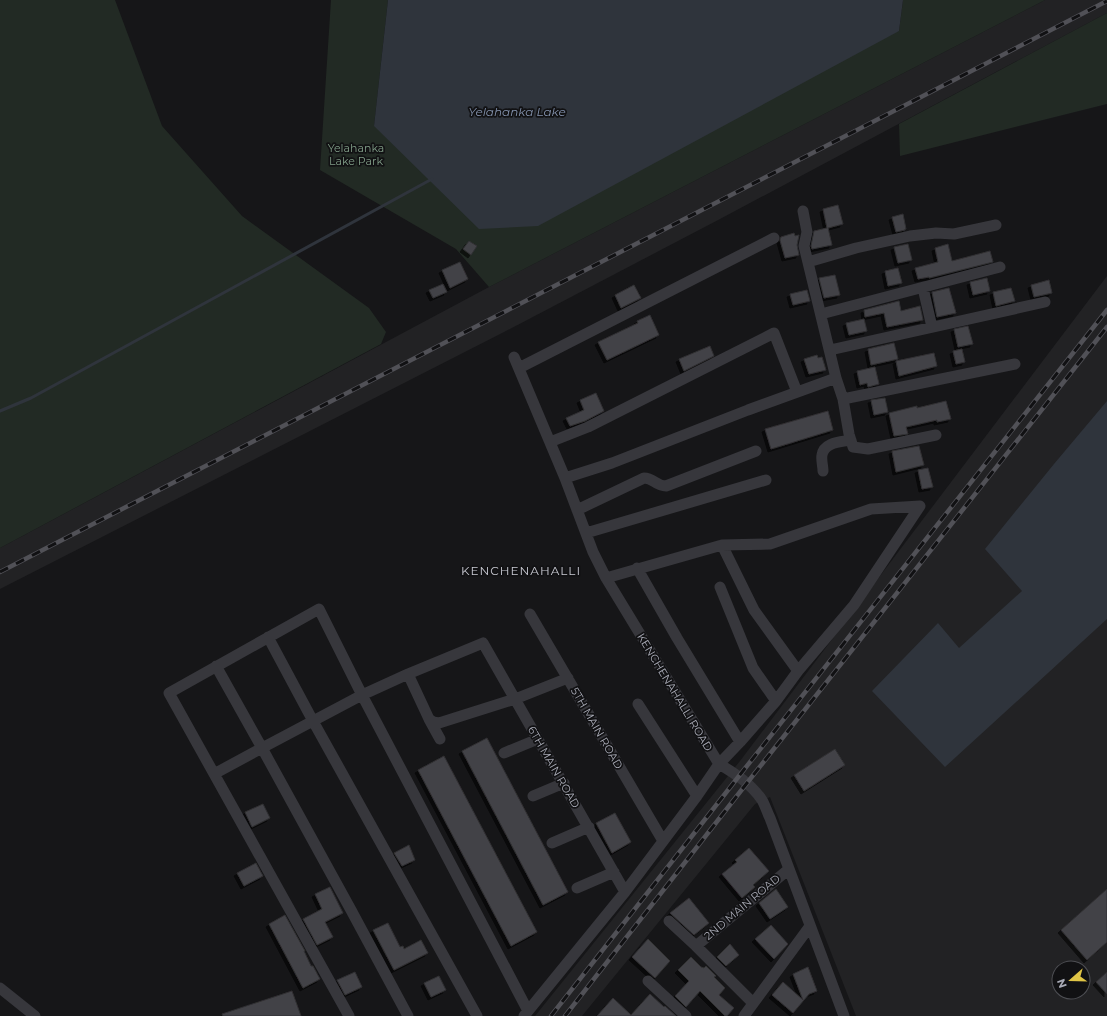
<svg xmlns="http://www.w3.org/2000/svg" width="1107" height="1016" viewBox="0 0 1107 1016" font-family="Montserrat,sans-serif">
<style>
.built{fill:#222224;fill-rule:evenodd}
.green{fill:#222a24}
.water{fill:#2f343c}
.lines{fill:none;stroke-linecap:round;stroke-linejoin:round}
.stream{stroke:#2f343c;stroke-width:3}
.building{fill:#434347;stroke:#313033;filter:url(#shadow)}
.street{stroke:#37373c;stroke-width:11}
.rail-casing{stroke:#515157;stroke-width:4.5}
.rail{stroke:#111113;stroke-width:3;stroke-dasharray:9;stroke-linecap:butt}
.labels{text-anchor:middle;dominant-baseline:central;stroke-width:3.5;stroke-linejoin:round;paint-order:stroke}
.park-label{font-size:11px;fill:#829f89;stroke:#111113}
.street-label{font-size:11px;fill:#a9abb6;stroke:#111113}
.water-label{font-size:12px;font-style:italic;fill:#8493ae;stroke:#111113}
.neighbourhood-label{font-size:12px;letter-spacing:1px;fill:#cacbd3;stroke:#111113}
</style>
<defs>
<filter id="shadow"><feDropShadow dx="-3" dy="3" stdDeviation="0" flood-color="#0009"/></filter>
</defs>
<rect width="100%" height="100%" fill="#161618"/>
<path class="built" d="M1045 0H1107V13L720 219 504 332 0 589V548L489 287Z
M1107 276V1016H856L770 797 755 804 582 1016H535L740 761ZM1059 968H1083V992H1059Z"/>
<path class="green" d="M0 0H115L162 126 242 216 369 308 386 332 381 344 0 548Z
M331 0H388L374 126 899 31 903 0H1045L489 287 456 249 320 170Z
M1107 13V104L900 156 899 124Z"/>
<path class="water" d="M388 0H903L899 31 538 226 479 229 374 126Z
M1107 401V619L945 767 872 691 938 623 959 648 1022 591 985 549 1054 464Z"/>
<g class="lines">
<path class="stream" d="M0 411 31 398 432 179"/>
</g>
<path class="building" d="M838 205 843 224 828 228 832 245 812 249 811 246 814 231 827 228 823 209Z
M903 214 906 229H905V230L896 232 892 217Z
M794 233 795 236 799 235 797 245 799 255 785 258 780 240 781 237Z
M469 241 477 246 471 255 463 249Z
M908 244 912 260 898 263 894 247Z
M948 244 952 261 990 251 993 262 929 278V277L918 279 915 268 938 262 935 248Z
M460 262 468 279 450 288 442 270Z
M898 268 902 283 888 286 885 271Z
M835 275 840 295 824 298 819 278Z
M987 278 990 291 973 295 970 282Z
M1049 280 1052 293 1034 297 1031 285Z
M443 284 447 292 433 298 429 290Z
M634 285 641 298 621 308 615 295Z
M949 288 956 313 937 317 932 292Z
M1011 288 1015 301 996 306 993 292Z
M807 290 810 301 793 305 790 294Z
M899 301 901 311 920 306 923 320 887 327 884 313 865 317 864 310Z
M650 315 659 335 607 360 598 342 638 323 637 321Z
M864 319 867 331 849 335 846 323Z
M968 326 973 344 958 347 954 329Z
M894 343 898 359 871 365 868 349Z
M710 346 714 356 684 371 679 359Z
M962 349 965 362 956 364 953 351Z
M934 353 937 366 899 376 896 361Z
M817 355 818 358 822 357 826 370 809 374 804 359Z
M875 367 879 384 868 387 867 383 860 385 857 371Z
M596 393 604 411 585 421 570 426 566 418 584 410 580 400Z
M885 398 888 412 874 415 871 400Z
M946 401 951 419 937 422V420L906 427 908 434 894 436 889 413 917 406V408Z
M828 411 833 430 771 449 765 429Z
M919 446 924 465 896 472 892 451Z
M928 468 933 487 922 489 918 470Z
M487 738 568 892 543 905 462 751Z
M835 749 845 765 804 791 794 775Z
M444 756 537 932 511 946 418 770Z
M263 804 270 818 252 827 245 812Z
M615 813 631 842 612 853 596 823Z
M409 845 415 860 402 866 394 853Z
M749 848 769 871 753 885 755 887 742 898 722 874 737 862 735 860Z
M256 863 263 876 244 886 237 873Z
M330 887 343 913 325 922 333 937 317 945 303 919 322 909 315 894Z
M776 889 788 907 770 919 759 903Z
M1107 889V942L1087 960 1061 930Z
M689 898 709 923 694 935 670 913Z
M285 915 305 951H304L311 966H313L320 979 303 988 269 924Z
M388 923 400 947 403 946 404 949 421 940 428 953 394 970 373 930Z
M771 925 788 944 774 959 755 939Z
M648 939 670 961 655 978 632 957Z
M730 944 739 955 726 966 717 957Z
M691 957 701 967 704 968 706 966 716 976 714 977 725 988 719 995 734 1008 727 1016H725L700 991 686 1007 675 996 689 981 678 970Z
M808 967 817 991 809 994 793 1013 772 995 783 982 803 1000 793 974Z
M355 972 362 987 345 995 337 980Z
M1107 972V994L1096 982Z
M439 976 446 990 431 997 424 983Z
M292 991 301 1016H223L222 1014Z
M650 994 664 1007 665 1006 676 1016H597L613 998 631 1015Z"/>
<g class="lines">
<path class="street" d="M808 262 856 248 910 236 936 233 954 234 996 225
M923 288 932 327
M821 314 1000 267
M830 350 1045 302
M514 357 565 478 593 552 606 578 719 764C736 774 751 784 762 800 765 805 767 812 770 818L844 1016
M519 368 774 238
M836 378 843 399 1015 364
M843 399 849 434 853 447 868 449 936 435
M550 442 588 427 774 333 797 392
M823 471C823 466 821 460 822 455 824 442 841 442 851 440
M565 478 612 463 748 410 836 378 804 246 807 232 803 211
M577 510 644 478C654 478 655 486 666 486L756 451
M586 533 766 480
M722 545 754 610 798 671
M637 568 677 638 740 742
M720 587 753 668 776 701
M530 614 663 841
M268 637 313 721 477 1016
M216 666 262 748 362 695 408 674 483 643 625 892
M408 674 429 719 433 722 439 723 515 699 568 678
M638 704 697 796
M429 719 440 739
M504 753 538 739
M214 774 262 748 351 910 408 1016
M533 796 564 783
M552 843 589 827
M577 888 614 872
M669 921 696 946 753 1003
M696 946 789 869
M648 981 686 1016
M0 988 35 1016
M349 1016 169 693 319 609 362 695 528 1011
M524 1016 625 892 697 796 719 764 740 742 776 701 798 671 854 605 920 506 871 509 770 544 722 545 606 578
M744 1016 810 926"/>
<g class="rail-casing">
<path id="rail" d="M0 572 1107 1
M551 1016 739 776 1107 310
M565 1016 747 783 1107 327"/>
</g>
<use href="#rail" class="rail"/>
</g>
<g class="labels">
<g class="park-label">
<text x="356" y="148">Yelahanka<tspan x="356" dy="13">Lake Park</tspan></text>
</g>
<g class="street-label">
<text transform="translate(675 692) rotate(59)">KENCHENAHALLI ROAD</text>
<text transform="translate(597 728) rotate(60)">5TH MAIN ROAD</text>
<text transform="translate(554 767) rotate(60)">6TH MAIN ROAD</text>
<text transform="translate(742 907) rotate(-40)">2ND MAIN ROAD</text>
</g>
<g class="water-label">
<text x="517" y="111">Yelahanka Lake</text>
</g>
<g class="neighbourhood-label">
<text x="521" y="570">KENCHENAHALLI</text>
</g>
</g>
<g transform="translate(1071 980) rotate(250)"><circle r="19" fill="#111113" stroke="#4e4f54"/>
<path d="M0-3L7 15L0 10L-7 15Z" fill="#e0c546"/>
<text y="-6" font-size="11" font-weight="bold" text-anchor="middle" fill="#a9abb6">N</text>
</g>
</svg>
